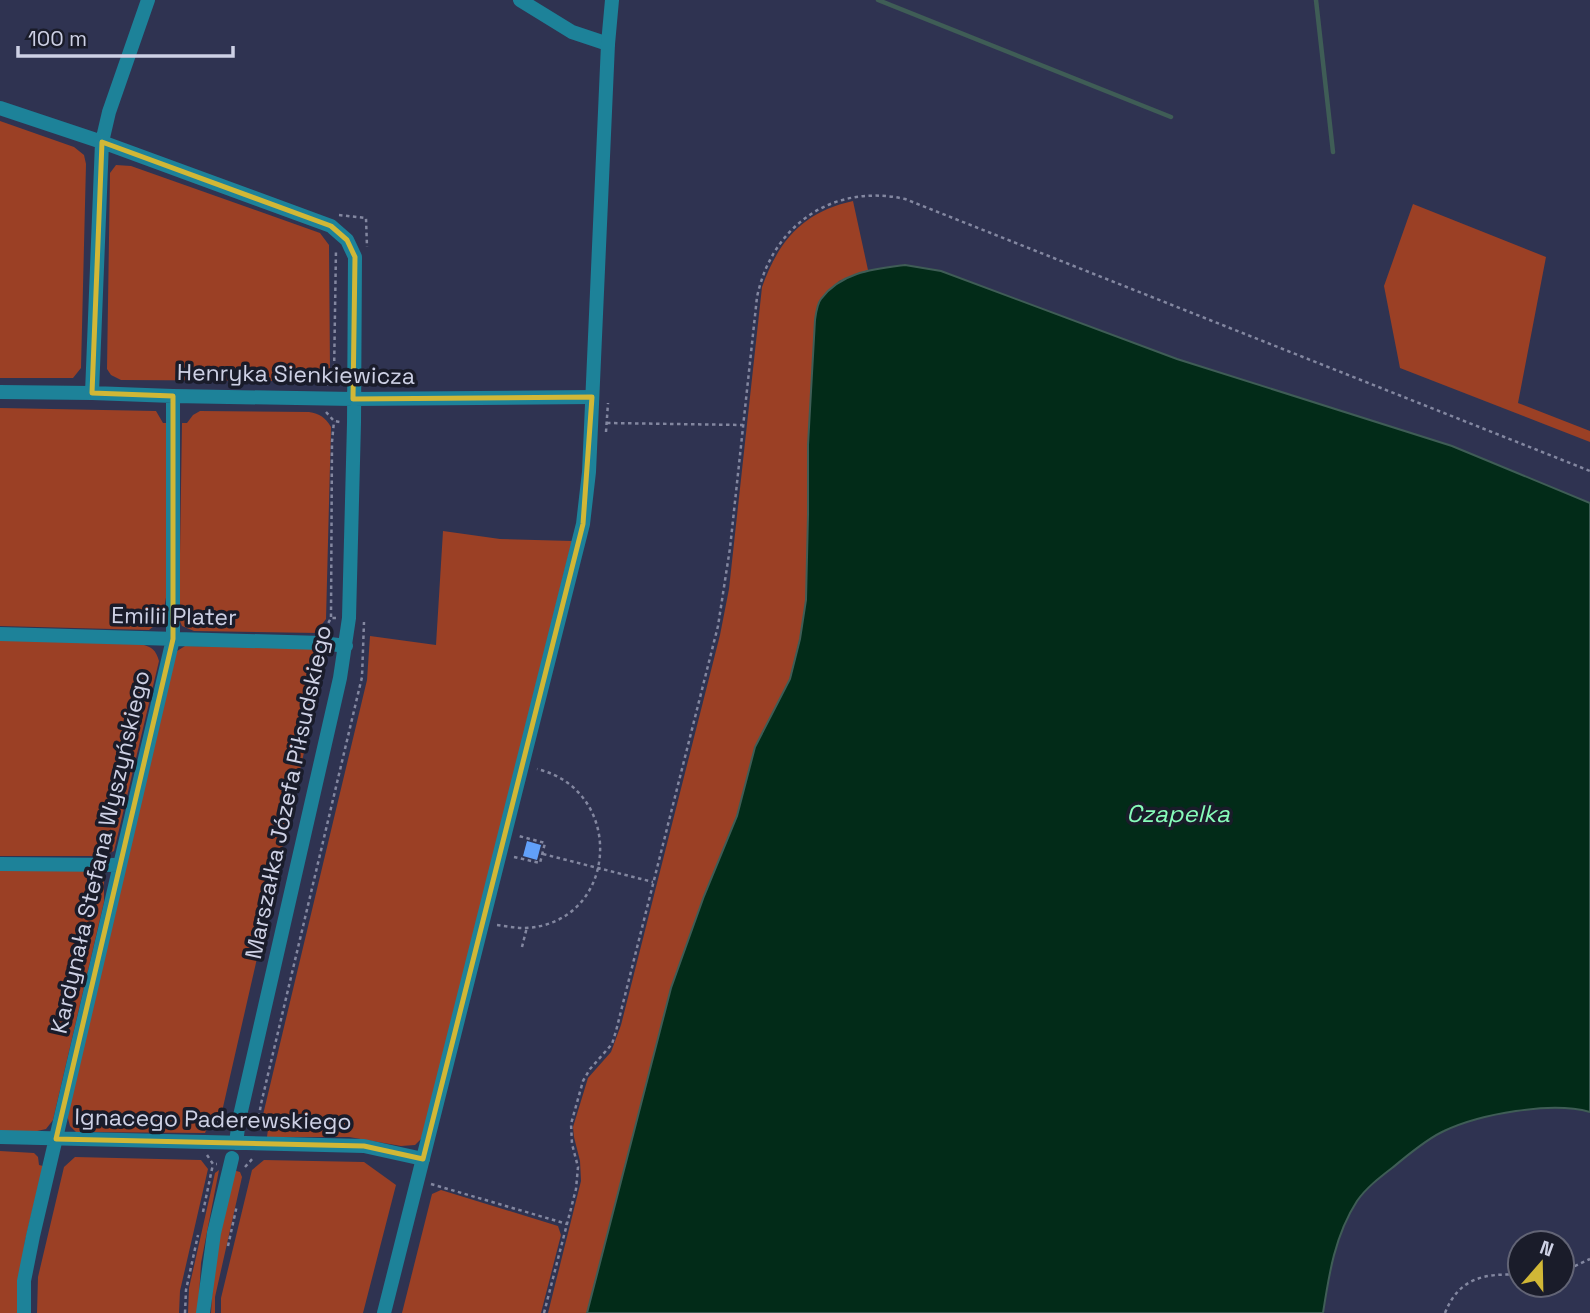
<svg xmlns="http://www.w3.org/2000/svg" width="1590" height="1313" viewBox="0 0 1590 1313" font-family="'Space Grotesk',sans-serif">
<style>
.green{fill:#9b4025}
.water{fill:#022b18;stroke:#3f5d56;stroke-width:2}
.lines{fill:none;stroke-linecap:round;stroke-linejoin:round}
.stream{stroke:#3f5d56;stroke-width:4.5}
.building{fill:#61a0f9}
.path{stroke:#8387a0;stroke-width:2.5;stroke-dasharray:3.5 3.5;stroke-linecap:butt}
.minor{stroke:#1d8299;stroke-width:14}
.tertiary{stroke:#1d8299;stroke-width:14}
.marked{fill:none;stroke:#d1b736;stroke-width:5;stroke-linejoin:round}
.labels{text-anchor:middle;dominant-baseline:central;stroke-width:7;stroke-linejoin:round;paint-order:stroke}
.street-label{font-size:23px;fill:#ced1e5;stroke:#1a1c2a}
.water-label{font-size:24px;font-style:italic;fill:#87fcba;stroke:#1a1c2a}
</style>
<rect width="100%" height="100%" fill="#2f3351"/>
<path class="green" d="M0 121 74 147 84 155 86 164 81 368 73 378H0Z
M116 165 131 166 320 233 329 245 330 370 320 381 121 380 111 375 107 369 110 173Z
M853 201 868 270 839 281 815 320 808 445V515L806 600 800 639 790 679 755 747 737 816 704 896 671 988 587 1313H548L581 1181 580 1161 574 1137 573 1127 588 1078 611 1052 621 1025 720 635 729 589 762 287C779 240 803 212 853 201Z
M1413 204 1546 257 1518 403 1590 431V442L1400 368 1384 286Z
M0 408 156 411 163 423H168L167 592C164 608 164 620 149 630L0 626Z
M200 411 309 412C320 414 325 417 331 427L326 619 320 627 319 633 194 631 182 626 179 619 182 423H187L193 415Z
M443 531 500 539 572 541 422 1138 415 1145 401 1146 349 1137H267L268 1129 262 1119 367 680 370 636 436 645Z
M0 640 141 644C152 647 156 650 159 661L114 851 102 856H0Z
M185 646 318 648 324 665 221 1116 208 1126 205 1133 76 1132 70 1126 67 1115 174 653Z
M0 870 94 871 104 879V902L53 1120 46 1129 33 1132 0 1131Z
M0 1151 34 1153 38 1157 39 1165 43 1166 25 1241 20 1279 18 1313H0Z
M75 1157 201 1160 208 1169 180 1291 179 1313H37L38 1277 64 1167Z
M264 1160 364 1162 396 1185 363 1313H221V1298L252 1170Z
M219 1170 201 1263 198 1313H188L189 1288 215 1173Z
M233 1170 240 1172 242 1177 215 1297V1313H211L214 1263Z
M441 1190 558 1226 561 1235 541 1313H402L432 1194Z"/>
<path class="water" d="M905 265 941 271 1177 359 1452 446 1590 503V1112C1551 1101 1480 1114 1444 1131 1426 1139 1407 1156 1392 1168 1379 1178 1366 1188 1357 1201 1335 1235 1329 1274 1323 1313H587L671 988 704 896 737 816 755 747 790 679 800 639 806 600 808 515V445L815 320C816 313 817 304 821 299 841 272 874 269 905 265Z"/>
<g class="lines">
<path class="stream" d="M878 0 1171 117
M1316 0 1333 152"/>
</g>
<path class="building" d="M527 841 541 845 537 860 523 856Z"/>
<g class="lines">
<path class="path" d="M339 215 366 218 367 247
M334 375 336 249
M327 385 334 375 340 376
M326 412 334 421 340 422
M607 423 743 425
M606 432 608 403
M331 617 332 442 334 421
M325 629 331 618H337
M543 854 653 882
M514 857 540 863 545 843 519 836
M497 925C506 926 515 928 524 928 618 925 628 791 537 769
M522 947 527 927
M213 1129 224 1116
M262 1130 258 1122 261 1104 362 677 364 622
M207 1155 213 1164H217
M245 1167 254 1157
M431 1184 567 1224
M203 1212 213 1164
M228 1246 237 1205
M1562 1272 1590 1259
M185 1313 186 1290 198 1235
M544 1313 576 1189 578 1167 572 1144 571 1124 583 1081 590 1069 612 1044 616 1031 718 626 730 548 757 297C772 225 833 183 905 199L1590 471
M1445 1313C1459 1277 1486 1273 1520 1275"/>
<path class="minor" d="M520 0 572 32 608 44
M0 108 102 142 331 226 347 240 355 257 354 423 349 618 340 678 239 1120 236 1143
M0 392 92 393 173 396 353 399 592 397
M92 393 102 142 109 112 148 0
M0 634 322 643 346 646
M0 864 120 865
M0 1137 364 1146 423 1159
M24 1313V1281L33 1236 173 639V396
M203 1313 214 1233 232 1158"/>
<path class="tertiary" d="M384 1313 583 524 589 472 608 44 612 0"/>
</g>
<path class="marked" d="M102 142 331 226 347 240 355 257 353 399 592 397 583 524 423 1159 364 1146 56 1139 173 639V396L92 393Z"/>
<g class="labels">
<g class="street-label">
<text transform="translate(296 374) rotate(1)">Henryka Sienkiewicza</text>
<text transform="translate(174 616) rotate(1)">Emilii Plater</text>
<text transform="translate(288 792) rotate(-78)">Marszałka Józefa Piłsudskiego</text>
<text transform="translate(100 852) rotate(-77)">Kardynała Stefana Wyszyńskiego</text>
<text transform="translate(213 1119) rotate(1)">Ignacego Paderewskiego</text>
</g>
<g class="water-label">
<text x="1178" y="813">Czapelka</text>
</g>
</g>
<g transform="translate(1541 1264) rotate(20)"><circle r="33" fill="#1a1c2a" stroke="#626475" stroke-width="2"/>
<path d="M0-5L12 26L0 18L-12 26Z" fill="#d1b736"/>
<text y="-10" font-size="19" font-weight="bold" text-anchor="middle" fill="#ced1e5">N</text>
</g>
<path d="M18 46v10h215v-10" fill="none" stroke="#ced1e5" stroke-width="3.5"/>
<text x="28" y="46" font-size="21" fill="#ced1e5" stroke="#1a1c2a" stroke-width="5" paint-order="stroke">100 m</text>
</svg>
